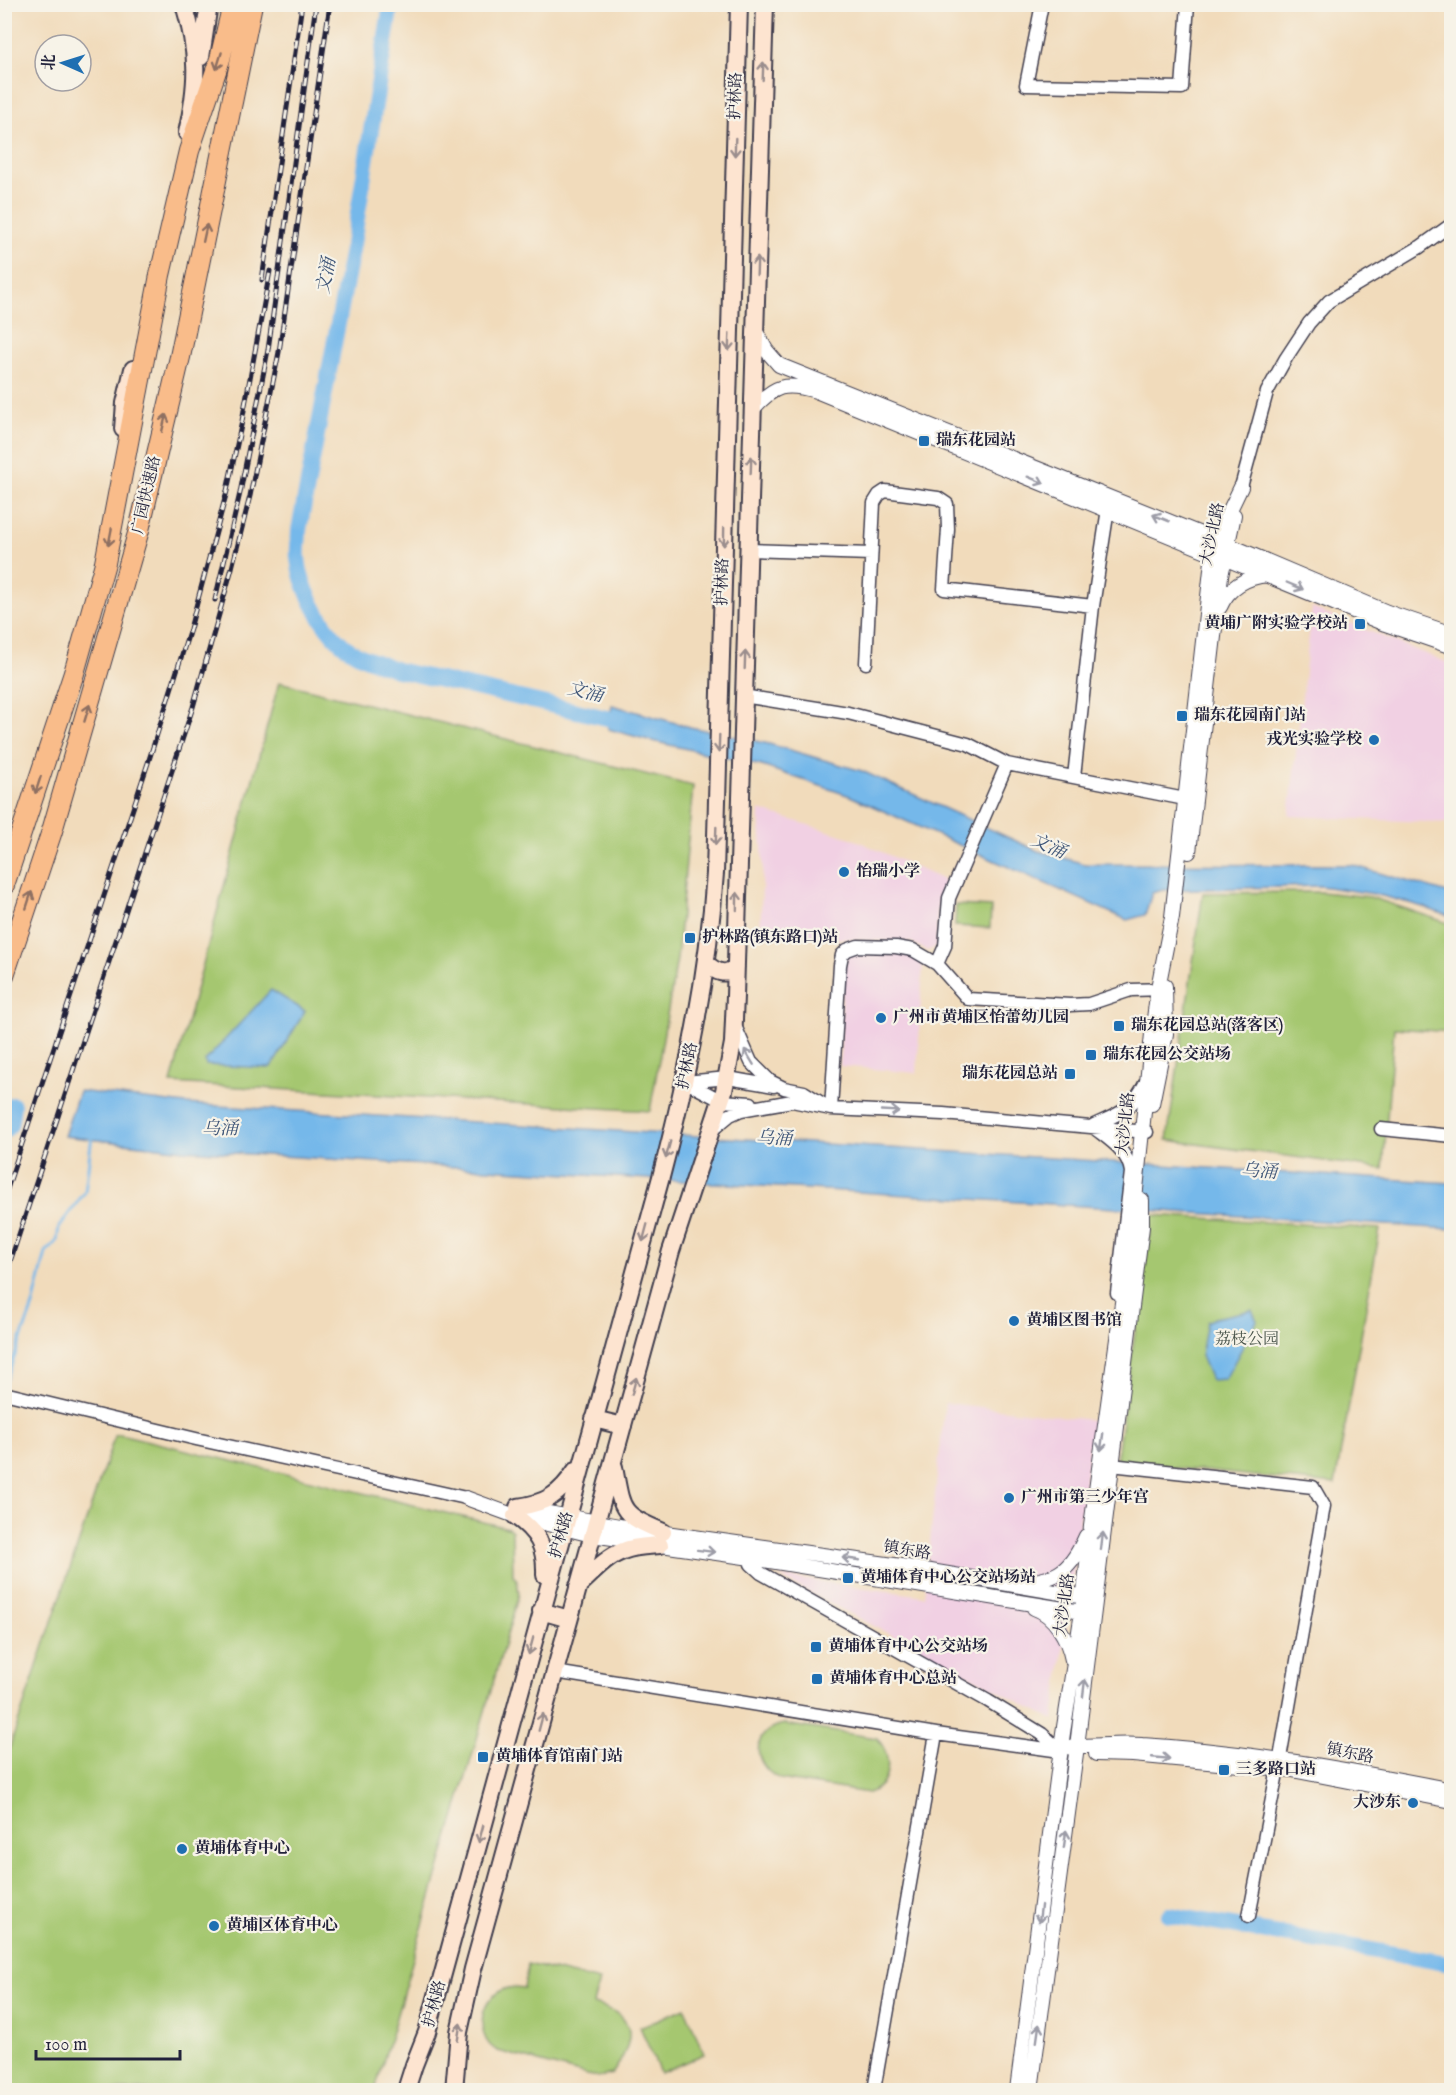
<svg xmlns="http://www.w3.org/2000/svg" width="1456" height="2095" viewBox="0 0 1456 2095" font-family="'IM FELL English','Noto Serif SC',serif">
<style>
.built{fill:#f1d0e3}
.green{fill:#a5c770;stroke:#647456;stroke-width:1.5}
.water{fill:#74b8ea;stroke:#4b6d92;stroke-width:1.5}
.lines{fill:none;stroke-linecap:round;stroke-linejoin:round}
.stream{stroke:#74b8ea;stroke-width:3}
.river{stroke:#74b8ea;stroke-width:16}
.minor-casing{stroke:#413e4e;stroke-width:15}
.tertiary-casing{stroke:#413e4e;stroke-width:16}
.secondary-casing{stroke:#413e4e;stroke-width:20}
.trunk-casing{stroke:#413e4e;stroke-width:22}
.minor{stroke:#fff;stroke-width:12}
.tertiary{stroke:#fff;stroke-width:14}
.secondary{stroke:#fde4d0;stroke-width:16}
.trunk{stroke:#f9bc8a;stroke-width:20}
.rail-casing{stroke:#22223b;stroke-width:5}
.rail{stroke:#f7f3e8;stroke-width:3;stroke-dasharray:9;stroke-linecap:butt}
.oneway{stroke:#8e6f62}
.oneway2{stroke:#9a8d8d}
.oneway3{stroke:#9c9ca7}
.poi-dot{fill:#1f6fb2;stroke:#f7f3e8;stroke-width:2}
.labels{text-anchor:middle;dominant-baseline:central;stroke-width:4.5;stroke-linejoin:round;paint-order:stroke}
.street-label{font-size:16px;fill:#22223b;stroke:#f7f3e8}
.poi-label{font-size:16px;font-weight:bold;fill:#22223b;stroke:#f7f3e8;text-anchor:start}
.park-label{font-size:16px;fill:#49544b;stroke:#f7f3e8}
.water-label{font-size:18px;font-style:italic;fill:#3f5678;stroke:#f7f3e8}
</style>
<rect width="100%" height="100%" fill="#f7f3e8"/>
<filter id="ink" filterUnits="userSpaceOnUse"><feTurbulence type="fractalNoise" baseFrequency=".0167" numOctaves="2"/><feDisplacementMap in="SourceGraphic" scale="12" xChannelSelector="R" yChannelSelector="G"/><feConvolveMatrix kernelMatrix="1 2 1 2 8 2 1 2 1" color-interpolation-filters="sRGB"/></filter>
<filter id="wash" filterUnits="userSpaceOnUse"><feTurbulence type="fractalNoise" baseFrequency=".008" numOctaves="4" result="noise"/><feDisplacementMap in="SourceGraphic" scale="24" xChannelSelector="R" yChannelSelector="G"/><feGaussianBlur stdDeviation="1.35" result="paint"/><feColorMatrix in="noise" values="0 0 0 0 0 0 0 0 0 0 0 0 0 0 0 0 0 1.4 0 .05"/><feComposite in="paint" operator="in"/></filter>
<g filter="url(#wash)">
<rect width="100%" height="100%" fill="#f1dbbb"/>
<path class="built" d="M1312 608 1451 664V823L1289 816Z
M759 810 851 838 946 881 938 904 936 947 927 951 911 942 760 935 763 863Z
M864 947 900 949 923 962 917 1073 840 1066 843 969 848 954Z
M945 1403 1093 1420 1054 1720 778 1576 924 1596Z"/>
<path class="green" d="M279 682 693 786 677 959 650 1111 171 1083Z
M1321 892 1370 897 1451 924V1032L1394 1028 1383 1169 1167 1140 1203 893Z
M956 905 991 907 990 928 955 926Z
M1152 1215 1380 1229 1335 1484 1116 1462Z
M120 1434 508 1528 512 1531 513 1575 517 1580 519 1594 375 2090H5V1761L115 1435Z
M784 1724 877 1738C892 1755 893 1785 868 1793L780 1779C752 1766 749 1731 784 1724Z
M528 1964 599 1981 593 2004C639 2015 636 2040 612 2074L599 2077 587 2075 498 2051C469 2037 481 1980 524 1988Z
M685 2008 704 2054 660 2073 640 2027Z"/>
<path class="water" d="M612 705 690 727 769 744 862 771 1038 851 1085 864 1352 865 1451 894V917L1420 906 1375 894 1320 886 1163 890 1152 893 1145 915 1127 920 850 796 762 766 652 741 608 729Z
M271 990 305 1011 273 1065 269 1068 206 1065 205 1061Z
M79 1091 186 1104 1451 1183V1229L184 1150 64 1136Z
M1252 1310 1257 1321 1225 1379 1211 1380 1201 1356 1207 1322 1215 1318Z"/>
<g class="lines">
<path class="stream" d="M4 1385 33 1306 46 1252 57 1241 59 1227 85 1192 92 1135"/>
<path class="river" d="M391 4 353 244 299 530C299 539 297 549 298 558 300 585 321 626 342 644 357 657 379 663 397 670L629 723
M4 1131 10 1125 13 1105
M1169 1915 1452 1964"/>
</g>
</g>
<g filter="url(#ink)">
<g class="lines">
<g class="minor-casing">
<path id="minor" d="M1042 4 1026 85 1182 88 1188 4
M1241 487 1267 392 1286 358 1309 323 1329 301 1420 247 1452 224
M749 550 871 554
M866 663 874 503 879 495 885 491 938 498 947 504 948 529 944 589 1093 606
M743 696 848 713 968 744 1007 764 1185 799
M1074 777 1093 606 1108 509 1111 502
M937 964 945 946 949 898 1007 764
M735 1026 751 1062 770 1081 784 1088 804 1092 823 1104
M685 1082 728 1078 774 1086
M686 1082 722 1101 751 1103
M831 1109 840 965 842 955 847 950 858 946 896 947 913 950 937 964 968 999 1070 1005 1089 1004 1131 990 1165 989
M1094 1125C1123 1112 1131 1111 1147 1080
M1093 1127C1109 1140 1128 1150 1131 1172L1117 1293
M713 1129 730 1115 741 1110 792 1101 831 1109 943 1114 1147 1132
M1381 1129 1452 1136
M4 1393 196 1439 466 1498
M1111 1465 1313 1487 1324 1506 1280 1758 1249 1916
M751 1558V1564L761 1573 988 1701 1042 1734 1061 1751
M555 1672 936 1734 1061 1751
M874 2090 936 1734"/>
</g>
<g class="tertiary-casing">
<path id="tertiary" d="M756 332 766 350 779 365 1243 551 1387 612 1452 634
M753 409C774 385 785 382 816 391L1385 624 1452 647
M1220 607C1229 586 1247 577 1268 575
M1189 852 1221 576 1234 515
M1152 1104 1166 1034 1165 986
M466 1498 515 1516 592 1535 751 1558 1082 1612 1088 1606
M521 1508 630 1528 901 1566 1091 1598
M1022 1583C1059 1579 1071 1570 1086 1536
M1034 1608C1055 1615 1068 1639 1072 1660
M1071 1748 1077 1746C1098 1746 1121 1743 1142 1745 1246 1751 1349 1770 1452 1790
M1096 1754 1133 1755 1292 1770 1452 1801
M1017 2090 1063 1733 1082 1612 1091 1526 1131 1238 1152 1034 1158 988 1172 917 1213 552 1215 541 1241 487
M1031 2090 1077 1746 1142 1227V1200"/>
</g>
<g class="secondary-casing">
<path id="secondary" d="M184 4C199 54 198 83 187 133
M201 57 209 4
M123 429 125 403 133 369
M706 963C715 972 726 977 736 967
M594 1419 623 1426
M614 1467C622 1511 620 1514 663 1532
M518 1507C546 1503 560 1495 576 1470
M515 1516C538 1532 546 1547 545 1575
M578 1586C592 1574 606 1557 623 1551 634 1546 648 1546 660 1545
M541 1611 569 1619
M406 2090 414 2065 427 2032 661 1177C687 1077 708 977 715 873L739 4
M454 2090 459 2032 473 1969 671 1251 724 1091 733 1043 735 996 765 4"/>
</g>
<g class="trunk-casing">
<path id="trunk" d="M4 885 74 673 105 563 160 275 189 151 220 59 233 4
M4 975 52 831 139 530 180 357 252 4"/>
</g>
<use href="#minor" class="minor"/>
<use href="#tertiary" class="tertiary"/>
<use href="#secondary" class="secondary"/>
<use href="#trunk" class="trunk"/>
<g class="rail-casing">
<path id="rail" d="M262 280 302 4
M215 600 240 493 268 350 316 4
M4 1198 148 763 190 629 227 491 242 421 270 271
M4 1280 193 707 232 568 250 496 279 352 330 4"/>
</g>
<use href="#rail" class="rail"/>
</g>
<defs><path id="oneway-shaft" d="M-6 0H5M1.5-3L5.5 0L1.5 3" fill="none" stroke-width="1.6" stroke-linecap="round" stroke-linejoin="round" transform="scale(1.5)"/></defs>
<g class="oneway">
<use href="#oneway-shaft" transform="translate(219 61) rotate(107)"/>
<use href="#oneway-shaft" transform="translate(205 233) rotate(-78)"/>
<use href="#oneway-shaft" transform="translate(164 423) rotate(-77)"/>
<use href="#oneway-shaft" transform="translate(110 537) rotate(101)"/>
<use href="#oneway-shaft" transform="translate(87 713) rotate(-73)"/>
<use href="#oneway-shaft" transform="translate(38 785) rotate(108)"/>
<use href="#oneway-shaft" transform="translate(29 900) rotate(-72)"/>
</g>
<g class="oneway2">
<use href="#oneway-shaft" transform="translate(763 71) rotate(-88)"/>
<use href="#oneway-shaft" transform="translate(735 147) rotate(92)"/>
<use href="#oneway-shaft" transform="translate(757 266) rotate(-88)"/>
<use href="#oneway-shaft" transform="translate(729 342) rotate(92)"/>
<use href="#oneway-shaft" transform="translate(751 465) rotate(-88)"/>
<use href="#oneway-shaft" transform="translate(724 537) rotate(91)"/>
<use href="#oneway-shaft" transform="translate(745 660) rotate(-88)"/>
<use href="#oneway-shaft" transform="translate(719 744) rotate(92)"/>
<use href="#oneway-shaft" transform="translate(716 836) rotate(92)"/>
<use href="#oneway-shaft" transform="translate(737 901) rotate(-89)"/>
<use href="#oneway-shaft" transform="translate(668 1150) rotate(105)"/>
<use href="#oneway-shaft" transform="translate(645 1233) rotate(105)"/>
<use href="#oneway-shaft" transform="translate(634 1386) rotate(-75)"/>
<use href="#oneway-shaft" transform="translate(531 1646) rotate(105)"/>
<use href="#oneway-shaft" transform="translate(541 1722) rotate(-75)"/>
<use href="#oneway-shaft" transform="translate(481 1834) rotate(105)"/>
<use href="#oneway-shaft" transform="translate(459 2032) rotate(-81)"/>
</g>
<g class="oneway3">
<use href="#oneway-shaft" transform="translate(1036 480) rotate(22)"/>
<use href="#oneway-shaft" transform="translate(1161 518) rotate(-158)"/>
<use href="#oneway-shaft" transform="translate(1295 586) rotate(23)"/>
<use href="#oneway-shaft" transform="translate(749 1057) rotate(-121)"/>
<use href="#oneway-shaft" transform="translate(890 1111) rotate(3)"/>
<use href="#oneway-shaft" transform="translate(1102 1442) rotate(98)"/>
<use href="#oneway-shaft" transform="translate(1102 1541) rotate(-83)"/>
<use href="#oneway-shaft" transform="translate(706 1551) rotate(7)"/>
<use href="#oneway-shaft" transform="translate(851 1559) rotate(-172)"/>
<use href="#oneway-shaft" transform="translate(1084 1688) rotate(-83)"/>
<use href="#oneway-shaft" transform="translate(1161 1758) rotate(5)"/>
<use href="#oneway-shaft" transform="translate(1065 1839) rotate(-82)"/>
<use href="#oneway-shaft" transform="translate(1040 1914) rotate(97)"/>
<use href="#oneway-shaft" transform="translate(1038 2033) rotate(-82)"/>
</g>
</g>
<g class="poi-dot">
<rect x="918" y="435" width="12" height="12" rx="3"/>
<rect x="1354" y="618" width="12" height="12" rx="3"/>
<rect x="1176" y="710" width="12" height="12" rx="3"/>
<circle cx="1374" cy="740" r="6"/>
<circle cx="844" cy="872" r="6"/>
<rect x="684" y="932" width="12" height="12" rx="3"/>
<circle cx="881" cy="1018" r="6"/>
<rect x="1113" y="1020" width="12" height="12" rx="3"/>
<rect x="1085" y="1049" width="12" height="12" rx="3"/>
<rect x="1064" y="1068" width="12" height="12" rx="3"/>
<circle cx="1014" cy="1321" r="6"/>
<circle cx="1009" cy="1498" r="6"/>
<rect x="842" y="1572" width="12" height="12" rx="3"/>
<rect x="810" y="1641" width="12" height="12" rx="3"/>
<rect x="811" y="1673" width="12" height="12" rx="3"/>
<rect x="477" y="1751" width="12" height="12" rx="3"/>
<rect x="1218" y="1764" width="12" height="12" rx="3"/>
<circle cx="1413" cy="1803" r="6"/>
<circle cx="182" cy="1849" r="6"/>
<circle cx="214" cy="1926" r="6"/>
</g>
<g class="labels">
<g class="street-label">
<text transform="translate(736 96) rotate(-88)">护林路</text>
<text transform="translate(147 495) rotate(-77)">广园快速路</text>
<text transform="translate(1213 534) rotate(-78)">大沙北路</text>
<text transform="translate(723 582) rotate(-89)">护林路</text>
<text transform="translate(688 1066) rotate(-78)">护林路</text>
<text transform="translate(1126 1124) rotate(-84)">大沙北路</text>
<text transform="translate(562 1535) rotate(-74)">护林路</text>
<text transform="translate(907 1551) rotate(9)">镇东路</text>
<text transform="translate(1065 1605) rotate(-82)">大沙北路</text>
<text transform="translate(1350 1754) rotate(11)">镇东路</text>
<text transform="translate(435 2004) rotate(-75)">护林路</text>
</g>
<g class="poi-label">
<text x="936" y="441">瑞东花园站</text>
<text x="1348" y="624" text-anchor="end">黄埔广附实验学校站</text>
<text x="1194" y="716">瑞东花园南门站</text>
<text x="1362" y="740" text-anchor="end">戎光实验学校</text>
<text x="856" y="872">怡瑞小学</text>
<text x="702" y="938">护林路(镇东路口)站</text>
<text x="893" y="1018">广州市黄埔区怡蕾幼儿园</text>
<text x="1131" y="1026">瑞东花园总站(落客区)</text>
<text x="1103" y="1055">瑞东花园公交站场</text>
<text x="1058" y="1074" text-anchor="end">瑞东花园总站</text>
<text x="1026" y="1321">黄埔区图书馆</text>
<text x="1021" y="1498">广州市第三少年宫</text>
<text x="860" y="1578">黄埔体育中心公交站场站</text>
<text x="828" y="1647">黄埔体育中心公交站场</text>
<text x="829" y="1679">黄埔体育中心总站</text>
<text x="495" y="1757">黄埔体育馆南门站</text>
<text x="1236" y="1770">三多路口站</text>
<text x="1401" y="1803" text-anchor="end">大沙东</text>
<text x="194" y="1849">黄埔体育中心</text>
<text x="226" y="1926">黄埔区体育中心</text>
</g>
<g class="park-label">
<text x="1247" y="1340">荔枝公园</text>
</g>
<g class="water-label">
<text transform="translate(327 276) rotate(-79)">文涌</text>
<text transform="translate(585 693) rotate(13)">文涌</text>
<text transform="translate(1048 847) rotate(24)">文涌</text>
<text x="220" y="1129">乌涌</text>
<text transform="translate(774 1139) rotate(3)">乌涌</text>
<text transform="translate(1259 1172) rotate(4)">乌涌</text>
</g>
</g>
<rect width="1456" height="2095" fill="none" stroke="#f7f3e8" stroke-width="24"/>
<g transform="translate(63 63) rotate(273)"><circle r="28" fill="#f7f3e8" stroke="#a29fa3" stroke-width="1.5"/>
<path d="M0-4.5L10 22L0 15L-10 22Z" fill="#1f6fb2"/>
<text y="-9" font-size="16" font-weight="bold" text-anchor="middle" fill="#22223b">北</text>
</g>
<path d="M36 2050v9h144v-9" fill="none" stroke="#22223b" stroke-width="3"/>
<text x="45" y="2050" font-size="18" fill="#22223b" stroke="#f7f3e8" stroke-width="4.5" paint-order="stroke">100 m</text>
</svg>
